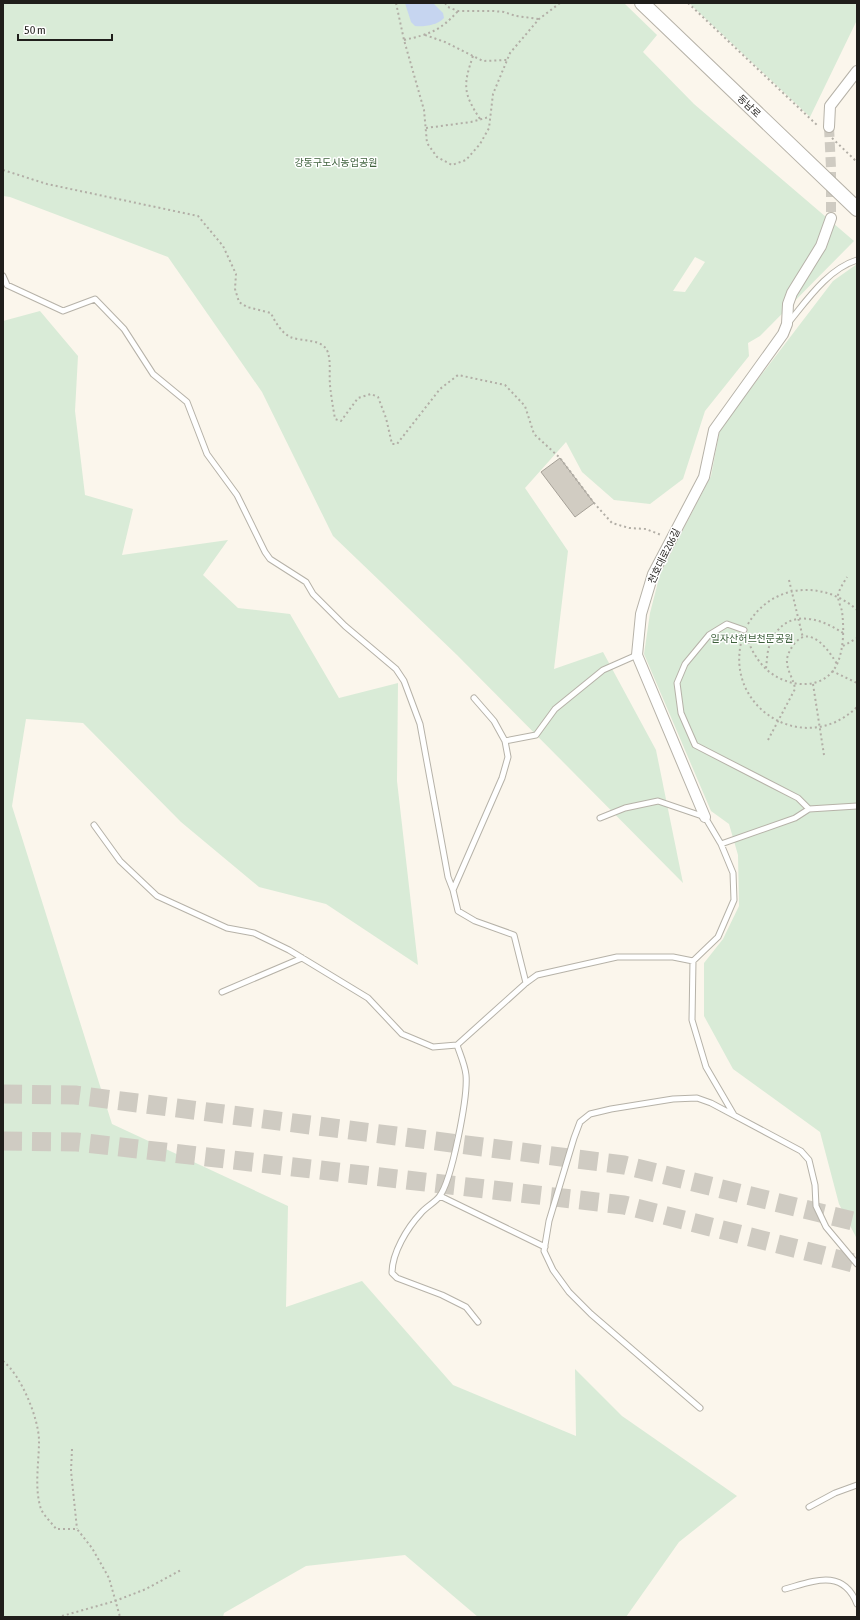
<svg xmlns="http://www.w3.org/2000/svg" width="860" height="1620" viewBox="0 0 860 1620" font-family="'Asap Condensed','Noto Sans KR',sans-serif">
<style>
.green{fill:#d9ebd7;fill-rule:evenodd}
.water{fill:#c6d5f0}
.building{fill:#d1ccc2;stroke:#a5a097}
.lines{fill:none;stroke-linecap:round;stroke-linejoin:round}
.minor-tunnel{stroke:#cfcbc2;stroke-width:10;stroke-dasharray:10 5;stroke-linecap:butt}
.motorway-tunnel{stroke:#cfcbc2;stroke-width:19;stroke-dasharray:19 10;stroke-linecap:butt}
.service-casing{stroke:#b6b2a8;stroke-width:7}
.minor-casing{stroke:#b6b2a8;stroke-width:12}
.secondary-casing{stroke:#b6b2a8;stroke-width:16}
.path{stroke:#b2aea6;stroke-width:2;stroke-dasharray:2 3;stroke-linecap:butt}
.service{stroke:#fff;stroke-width:5}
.minor{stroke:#fff;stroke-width:10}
.secondary{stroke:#fff;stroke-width:14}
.labels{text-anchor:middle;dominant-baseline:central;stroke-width:3;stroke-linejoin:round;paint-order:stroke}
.street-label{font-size:10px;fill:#201e1b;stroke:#fff}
.park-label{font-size:10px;fill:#3d603b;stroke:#fff}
</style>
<rect width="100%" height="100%" fill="#fbf6ec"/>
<path class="green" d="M3 3H624L657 35 643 52 694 104 854 241 760 336 748 343 749 356 705 411 683 479 650 504 614 500 582 472 566 442 525 488 568 551 554 669 603 652 656 750 683 883 457 655 333 536 262 392 168 257 10 197 3 196ZM695 257 705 262 685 292 673 291Z
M689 3H855L857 6V20L810 117Z
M857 264V1239L839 1204 820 1132 733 1069 704 1016V963L723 939 739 906 738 855 729 824 711 811 644 654 650 613 660 574 711 476 720 429 833 281Z
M40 311 78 356 75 411 85 495 133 509 122 555 228 540 203 575 238 608 290 614 339 698 398 683 397 781 418 965 326 904 259 887 181 822 83 723 26 719 12 806 112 1124 288 1206 286 1307 362 1281 453 1385 576 1436 575 1369 622 1416 737 1496 679 1542 626 1617H478L405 1555 306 1566 224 1613 223 1617H3V321Z"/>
<path class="water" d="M405 3H433L443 13 444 18C438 25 424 27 415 26L411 22Z"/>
<path class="building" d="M560 458 594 503 575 517 541 472Z"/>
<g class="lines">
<path class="minor-tunnel" d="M829 127 831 168V218"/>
<path class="motorway-tunnel" d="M3 1094 75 1095 624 1165 857 1222
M3 1141 77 1142 624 1205 857 1264"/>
<g class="service-casing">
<path id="service" d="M3 276 7 285 63 311 95 299 124 329 153 374 187 402 207 454 237 495 265 552 270 559 306 582 313 594 345 626 396 669 404 681 420 724 448 877 453 890
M789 322C807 300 828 269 857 260
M744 630 727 624 709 635 685 664 677 683 681 713 695 745 798 798 809 809
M474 698 494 721 505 741 508 757 502 778 453 890 458 911 475 921 514 935 526 983
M505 741 536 735 555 709 603 670 637 655
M600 818 625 808 658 801 705 817 721 844 795 818 809 809 857 806
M94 825 120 861 157 896 227 928 254 933 289 950 368 998 402 1034 433 1047 457 1045 526 983 537 975 617 957H673L693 961
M721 844 733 873 734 900 718 937 693 961 692 1020 706 1067 734 1115
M222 992 302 958
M457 1045C460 1054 465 1065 466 1075 468 1096 452 1181 439 1197 434 1203 426 1207 421 1213 407 1228 392 1253 392 1273L397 1278 442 1295 466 1307 478 1322
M440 1196 545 1247
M700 1408 591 1314 569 1292 553 1270 544 1251 549 1221 574 1138 580 1122 590 1114 611 1109 673 1099 697 1098 711 1103 801 1151 809 1160 815 1185 816 1206 826 1227 857 1264
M809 1507 835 1493 857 1485
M785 1589C814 1581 843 1568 857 1604"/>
</g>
<g class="minor-casing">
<path id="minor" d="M829 127 830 106 857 71
M705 817 637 655 641 614 653 574 704 477 714 430 783 334 787 324 788 304 792 293 821 246 831 218"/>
</g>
<g class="secondary-casing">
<path id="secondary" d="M642 3 857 209"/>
</g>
<path class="path" d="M396 3 404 40 424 110 427 143 437 157 452 165 466 160 480 144 489 128 493 94 510 53 539 19 560 3
M445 3 448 7 458 11H493L504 12 516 16 539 19
M688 3 818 126
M425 35 445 42 483 61 507 60
M404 40C430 34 440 31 458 11
M473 56C463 85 463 93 480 119
M426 128 471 122 489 117
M832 138 857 162
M3 170 47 184 198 216 223 246 236 274 235 289 239 302 247 307 271 313C275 322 281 332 290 337 302 342 324 338 328 353 331 362 329 375 330 385 331 396 333 407 335 419L341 421 358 398 371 394 378 397 386 418 392 444H397L440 389 458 375 505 385 525 406 534 434 560 458 594 503 612 523 629 528 646 529 661 535
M789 580 803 638
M748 624C772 583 824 580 857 610
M747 637C750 648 757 660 765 668 785 688 825 693 838 662 844 646 844 628 842 611 841 607 838 601 838 596 838 591 844 582 847 577
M742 639C723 708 805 758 857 707
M843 646 857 638
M766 668C767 661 767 653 769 647 782 608 816 615 843 633
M832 671 857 683
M813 684 824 755
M768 740 795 689C794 679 786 670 787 659 788 653 791 648 795 643 811 624 830 652 837 664
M3 1361C21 1375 39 1419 39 1441 39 1463 34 1488 41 1509 44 1516 52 1523 56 1529H77L92 1548 109 1578 120 1617
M72 1449 71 1471 77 1529
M62 1616 115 1601 146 1589 181 1570"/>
<use href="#service" class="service"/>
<use href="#minor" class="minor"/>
<use href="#secondary" class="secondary"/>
</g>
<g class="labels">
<g class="street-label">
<text transform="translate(749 106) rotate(44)">동남로</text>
<text transform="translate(664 556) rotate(-64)">천호대로206길</text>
</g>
<g class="park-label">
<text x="336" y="162">강동구도시농업공원</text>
<text x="752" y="638">일자산허브천문공원</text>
</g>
</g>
<rect width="860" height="1620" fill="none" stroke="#201e1b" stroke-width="8"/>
<path d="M18 34v6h94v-6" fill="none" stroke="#201e1b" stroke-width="2"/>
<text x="24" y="34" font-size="12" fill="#201e1b" stroke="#ffffff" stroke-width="3" paint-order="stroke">50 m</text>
</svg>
